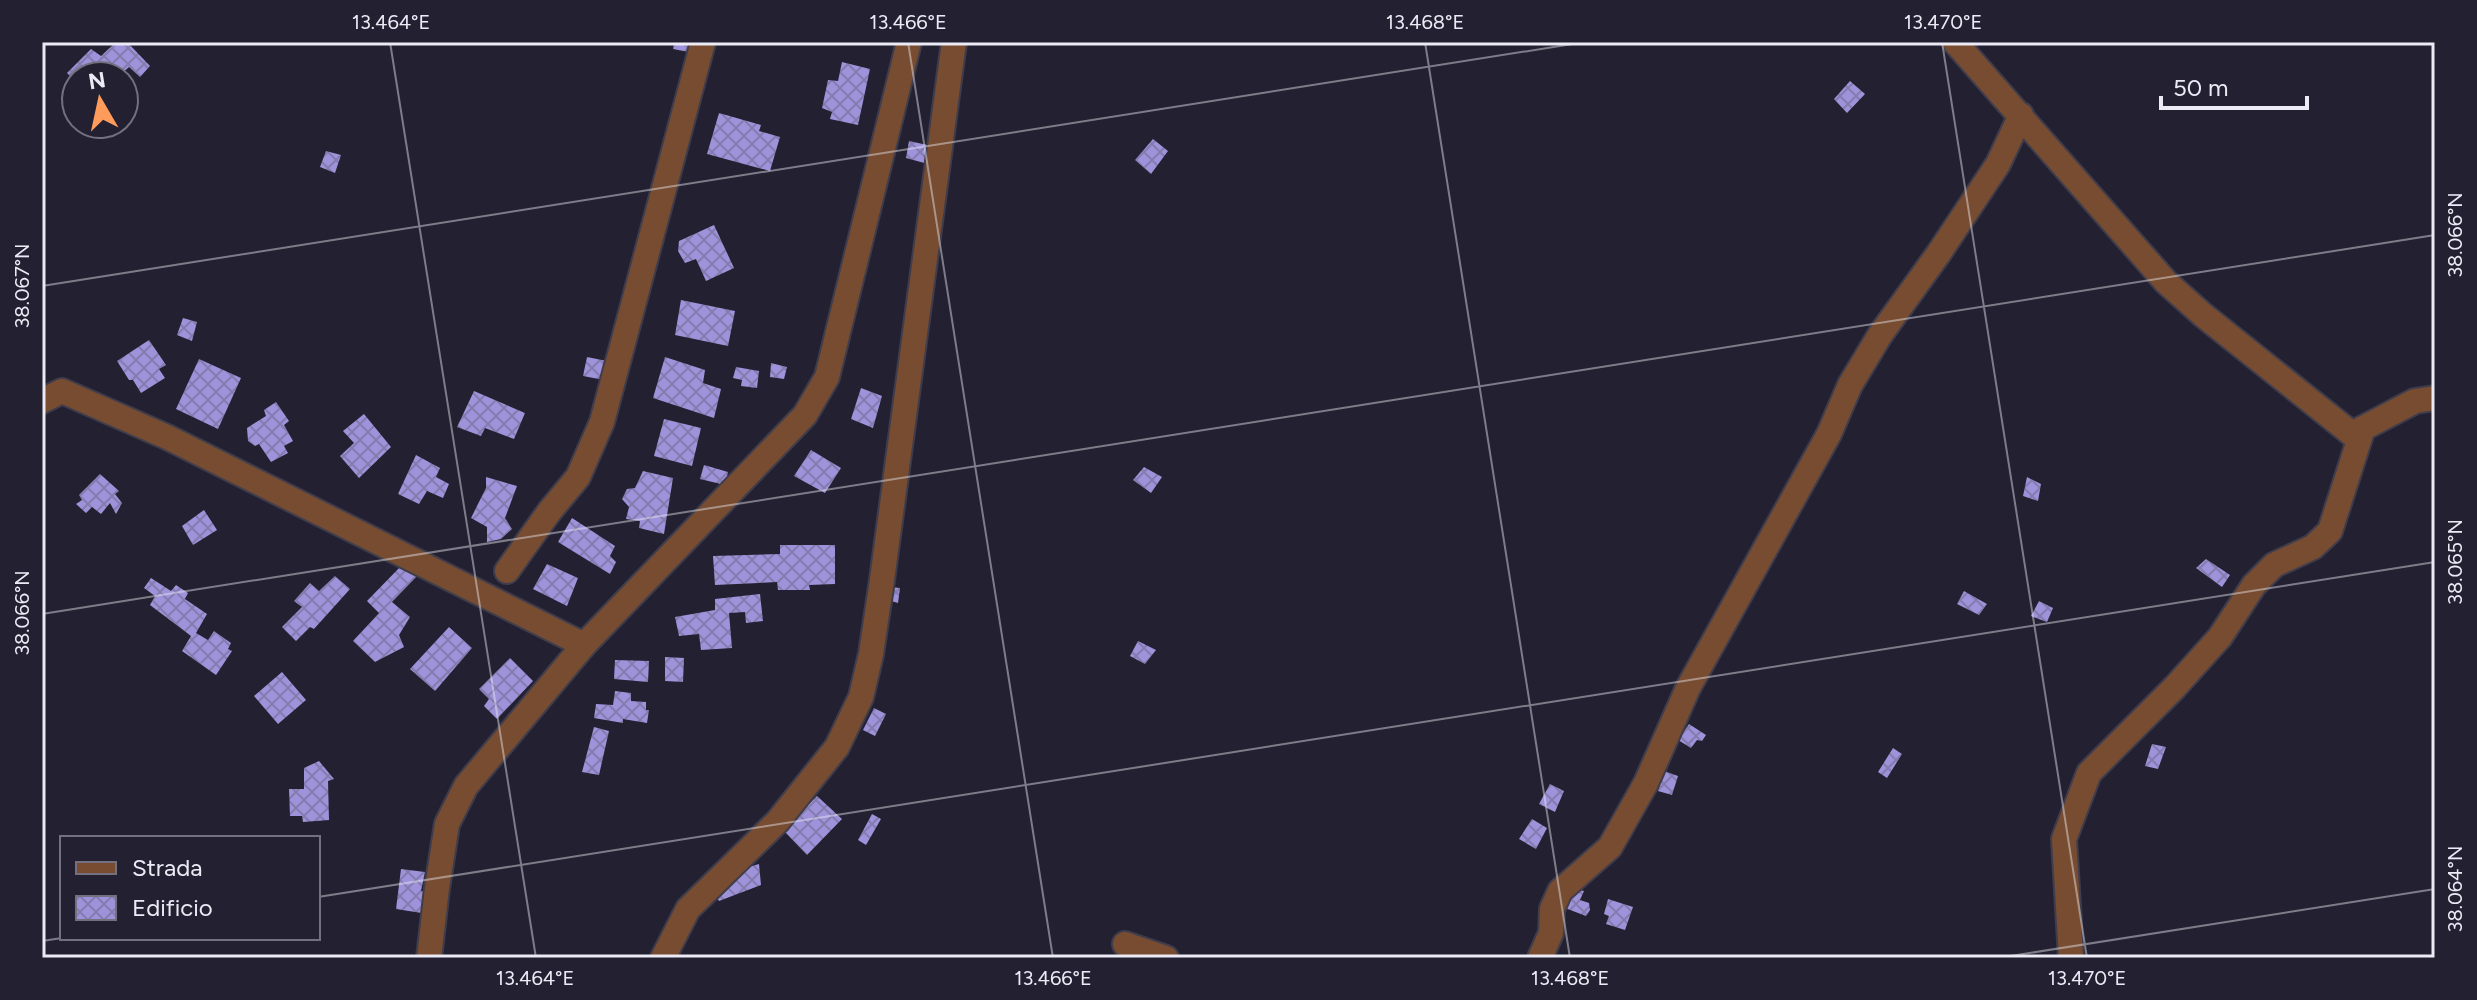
<svg xmlns="http://www.w3.org/2000/svg" width="2477" height="1000" viewBox="0 0 2477 1000" font-family="Figtree,sans-serif">
<style>
.building{fill:url(#building-cross-hatch)}
.lines{fill:none;stroke-linecap:round;stroke-linejoin:round}
.minor-casing{stroke:#3f3d4c;stroke-width:28}
.minor{stroke:#784c30;stroke-width:24}
.ticks{fill:none;stroke:#ebeaf5;stroke-width:2;stroke-opacity:0.45}
.neatline{fill:none;stroke:#ebeaf5;stroke-width:3}
.ticks-label{font-size:20px;text-anchor:middle;fill:#ebeaf5}
</style>
<defs>
<pattern id="building-cross-hatch" width="8" height="8" patternUnits="userSpaceOnUse" patternTransform="scale(2)"><rect width="8" height="8" fill="#9e93da"/><path d="M0 0l8 8M0 8l8-8" fill="none" stroke="#847caf"/></pattern>
</defs>
<rect width="100%" height="100%" fill="#232131"/>
<path class="building" d="M116 42H127L150 66 140 77 129 67 119 76H76V82L67 73 91 49 101 56Z
M674 42H696L694 53 673 49Z
M842 62 870 69 858 125 830 119 832 112 822 108 828 80 838 81Z
M1850 81 1865 94 1847 113 1834 99Z
M719 113 761 125 759 131 780 137 770 171 707 154Z
M1153 139 1168 151 1151 174 1135 160Z
M909 141 932 146 928 164 906 158Z
M326 151 341 155 335 173 320 167Z
M714 225 734 268 706 281 696 259 685 263 678 251 679 241Z
M681 300 735 311 728 346 675 335Z
M183 318 197 322 192 341 177 335Z
M149 340 166 365 159 369 165 378 141 393 133 380H129L117 361Z
M587 357 607 361 604 380 583 376Z
M665 357 705 370 703 383 721 389 714 418 653 398Z
M199 359 241 378 218 429 176 409Z
M771 363 787 367 784 379 770 377Z
M736 367 759 371 757 388 741 386 742 380 733 378Z
M861 388 882 396 873 428 851 419Z
M474 391 525 413 514 439 485 428 481 436 457 427Z
M276 402 289 421 284 425 293 441 284 446 288 453 271 462 259 444 255 446 248 441 247 428 266 416 264 410Z
M364 414 391 447 359 478 340 456 354 443 343 431Z
M664 419 701 428 692 466 654 456Z
M811 450 841 468 825 493 794 476Z
M416 455 440 468 436 477 449 484 443 498 427 491 419 504 398 494Z
M704 465 728 472 725 485 700 479Z
M1144 467 1162 477 1151 493 1133 480Z
M643 471 673 478 664 534 639 528 640 521 626 519 629 507 622 499 627 489 635 488Z
M100 474 119 491 115 494 122 503 116 514 110 503 101 514 92 507 86 513 76 504 82 500 79 495Z
M486 477 517 486 505 518 512 529 501 539 487 542V527L471 518 486 488Z
M2027 477 2041 484 2038 501 2023 496Z
M204 510 217 530 193 545 182 526Z
M572 518 615 546 610 556 616 562 610 574 558 542Z
M780 545H835V584L809 585 810 590H778L777 582 715 585 713 556 780 554Z
M2206 559 2230 575 2222 587 2196 568Z
M547 564 578 578 567 606 533 589Z
M401 566 418 575 392 602 410 617 399 635 404 647 375 662 353 641 379 613 367 601Z
M335 576 350 589 314 629 310 627 296 641 282 627 302 607 294 601 310 583 319 591Z
M151 578 171 591 176 585 188 593 185 599 207 614 196 633 208 640 214 631 231 643 228 649 232 651 216 675 182 651 191 636 150 605 155 596 144 588Z
M890 587 900 588 898 603 888 600Z
M1964 591 1987 604 1979 615 1957 604Z
M760 594 763 621 746 623 745 612 729 613 732 648 701 650 699 634 679 636 675 617 715 610V599Z
M2039 601 2053 608 2047 622 2031 616Z
M449 627 472 648 435 691 410 669Z
M1138 641 1156 650 1145 664 1130 656Z
M665 657 684 658 683 682 665 681Z
M510 658 533 681 497 719 484 706 489 699 479 689Z
M615 660 649 661 648 682 614 679Z
M282 672 306 700 278 724 254 696Z
M615 691 631 693V701L646 702V710H649L647 723 623 719V723L594 718 596 704 613 705Z
M874 708 886 714 875 736 863 730Z
M1689 724 1706 735 1702 741 1697 740 1691 748 1678 740Z
M594 727 609 731 599 775 582 772Z
M2152 744 2166 747 2158 769 2145 766Z
M1893 748 1902 754 1887 778 1878 772Z
M319 761 334 779 328 781 329 820 303 822 302 816H290L289 789H304V768Z
M1664 771 1678 776 1672 795 1658 791Z
M1550 784 1564 791 1555 812 1539 804Z
M817 796 842 819 807 855 783 830Z
M872 814 881 819 866 845 858 840Z
M1532 819 1547 828 1536 849 1519 839Z
M759 864 761 885 719 901 714 893 742 869Z
M401 869 425 872 421 891 430 892 428 914 396 909Z
M1572 888 1584 891 1580 900 1589 903 1590 910 1586 916 1565 908Z
M1608 899 1633 907 1625 930 1606 924 1609 916 1604 914Z"/>
<g class="lines">
<g class="minor-casing">
<path id="minor" d="M1955 42 2166 282 2203 315 2352 434 2415 401 2435 398
M42 401 62 391 167 437 584 645
M507 571 549 512 578 477 602 422 703 42
M1125 944 1166 958
M429 958 437 888 447 824 466 786 584 645 805 415 827 377 909 42
M663 958 688 909 778 821 837 747 861 697 871 654 882 580 954 42
M1540 958 1551 933 1552 909 1560 891 1610 847 1646 783 1688 688 1829 434 1850 385 1880 335 1939 253 1998 164 2021 115
M2071 958 2064 839 2089 773 2175 687 2220 637 2254 585 2274 565 2313 547 2330 531 2363 428"/>
</g>
<use href="#minor" class="minor"/>
</g>
<path class="ticks" d="M390 42 536 958M908 42 1053 958M1425 42 1570 958M1942 42 2087 958M42 286 1585 42M42 614 2435 235M318 897 2435 562M42 941 62 938M1998 958 2435 889"/>
<rect width="2477" height="1000" fill="none" stroke="#232131" stroke-width="88"/>
<rect x="60" y="836" width="260" height="104" fill="#232131" stroke="#73717f" stroke-width="2"/>
<rect x="76" y="862" width="40" height="12" fill="#784c30" stroke="#73717f" stroke-width="2"/>
<text x="132" y="876" font-size="24" fill="#ebeaf5">Strada</text>
<rect x="76" y="896" width="40" height="24" fill="url(#building-cross-hatch)" stroke="#73717f" stroke-width="2"/>
<text x="132" y="916" font-size="24" fill="#ebeaf5">Edificio</text>
<g transform="translate(100 100) rotate(351)"><circle r="38" fill="#232131" stroke="#73717f" stroke-width="2"/>
<path d="M0-6L14 30L0 20L-14 30Z" fill="#ff9b5b"/>
<text y="-12" font-size="22" font-weight="bold" text-anchor="middle" fill="#ebeaf5">N</text>
</g>
<path d="M2161 96v12h146v-12" fill="none" stroke="#ebeaf5" stroke-width="4"/>
<text x="2173" y="96" font-size="24" fill="#ebeaf5" stroke="#232131" stroke-width="6" paint-order="stroke">50 m</text>
<rect x="44" y="44" width="2389" height="912" class="neatline"/>
<g class="ticks-label">
<text x="391" y="29">13.464°E</text>
<text x="908" y="29">13.466°E</text>
<text x="1425" y="29">13.468°E</text>
<text x="1943" y="29">13.470°E</text>
<text transform="translate(2455 235) rotate(-90)" y="7">38.066°N</text>
<text transform="translate(22 286) rotate(-90)" y="7">38.067°N</text>
<text transform="translate(2455 562) rotate(-90)" y="7">38.065°N</text>
<text transform="translate(22 613) rotate(-90)" y="7">38.066°N</text>
<text transform="translate(2455 889) rotate(-90)" y="7">38.064°N</text>
<text x="535" y="985">13.464°E</text>
<text x="1053" y="985">13.466°E</text>
<text x="1570" y="985">13.468°E</text>
<text x="2087" y="985">13.470°E</text>
</g>
</svg>
